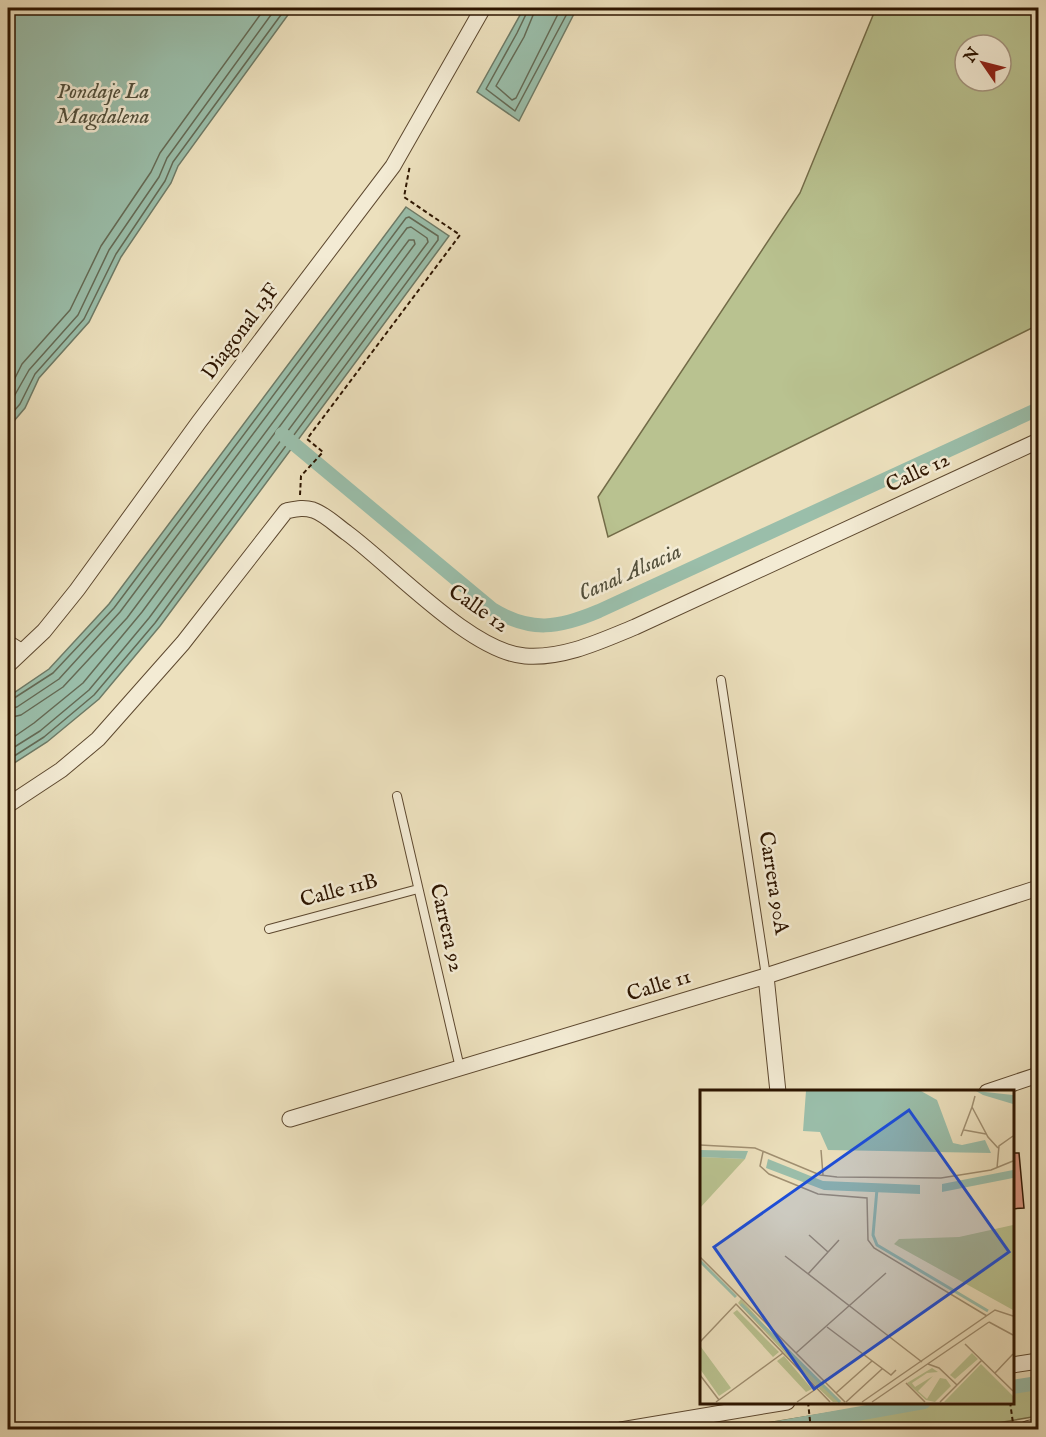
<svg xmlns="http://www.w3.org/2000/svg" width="1046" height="1437" viewBox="0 0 1046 1437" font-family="'IM FELL English',serif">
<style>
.green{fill:#b9c290;stroke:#736c48;stroke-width:1.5;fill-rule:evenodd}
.water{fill:#9abeaa;stroke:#6e7a66;stroke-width:1.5}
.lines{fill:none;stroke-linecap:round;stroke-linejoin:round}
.shore{stroke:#646a55;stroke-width:1.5}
.canal{stroke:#9abeaa;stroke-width:14}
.building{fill:#d7937d;stroke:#2d1500;stroke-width:1.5}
.service-casing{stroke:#5d482f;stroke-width:10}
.minor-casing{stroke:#5d482f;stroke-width:17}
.tertiary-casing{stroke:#5d482f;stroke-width:20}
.path{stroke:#2d1500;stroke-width:2;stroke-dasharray:4.5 3;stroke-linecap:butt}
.service{stroke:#f3ebd4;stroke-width:8}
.minor{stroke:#f3ebd4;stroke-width:15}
.tertiary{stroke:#f3ebd4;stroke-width:18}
.labels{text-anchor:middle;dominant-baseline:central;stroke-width:5;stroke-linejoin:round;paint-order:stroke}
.street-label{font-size:21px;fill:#2d1500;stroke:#f3ebd4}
.water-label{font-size:22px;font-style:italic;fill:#53503c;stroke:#f3ebd4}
.inset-river{fill:none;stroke:#9abeaa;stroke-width:3}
.inset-road{fill:none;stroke:#a08f71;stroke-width:1.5}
.view{fill:#1d4ed8;fill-opacity:0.15;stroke:#1d4ed8;stroke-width:3}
.inset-edge{fill:none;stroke:#2d1500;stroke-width:3}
</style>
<rect width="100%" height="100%" fill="#ece0bd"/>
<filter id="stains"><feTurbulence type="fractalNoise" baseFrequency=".00333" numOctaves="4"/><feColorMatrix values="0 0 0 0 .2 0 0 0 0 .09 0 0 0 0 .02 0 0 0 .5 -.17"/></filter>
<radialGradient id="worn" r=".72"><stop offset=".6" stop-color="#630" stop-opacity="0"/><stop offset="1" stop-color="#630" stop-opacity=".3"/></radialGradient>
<path class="green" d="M876 8H1038V325L608 537 598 497 800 193ZM965 45H1001V81H965Z
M1038 1377V1416L956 1430 730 1429 891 1403 1012 1402V1382Z"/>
<path class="water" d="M8 8H293L178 166 171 183 121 257 89 322 39 378 25 408 8 428Z
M524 8H577L519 121 477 92Z
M406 207 449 236 160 626 99 699 47 742 8 767V697L49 669 109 604Z"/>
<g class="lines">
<path class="shore" d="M529 8 517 33 486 89 515 111 570 8
M536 8 524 37 496 86 512 100 516 98 561 8
M8 392 22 364 70 310 101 246 151 172 160 153 265 8
M8 407 29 370 78 315 109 250 159 177 167 158 276 8
M8 418 20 404 35 374 84 319 116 254 165 181 173 162 286 8
M8 702 53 673 114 608 406 218 409 217 438 236V240L155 623 94 695 44 737 8 760
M8 709 17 707 59 679 120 612 407 228 411 227 427 238 428 242 149 618 89 690 40 731 8 751
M8 718 21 715 63 687 127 618 409 240H414L415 244 142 612 83 683 34 723 8 741"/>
<path class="canal" d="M282 434 492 609C531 633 559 628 599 611L1038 409
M1012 1387 1038 1383
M767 1430 924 1402"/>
</g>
<path class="building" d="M1011 1153H1019L1024 1208 1011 1209Z"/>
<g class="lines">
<g class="service-casing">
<path id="service" d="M8 639 24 649
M721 680 766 976
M397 796 460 1068
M269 929 418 889"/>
</g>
<g class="minor-casing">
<path id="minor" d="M8 665 44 631 77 590 199 422 393 166 483 8
M8 805 61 770 98 739 183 643 286 511C296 509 303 507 313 510 325 514 337 526 347 533 393 567 471 652 525 656 563 659 601 641 635 627L1038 441
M766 976 778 1092
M987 1092 1038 1075
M290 1119 766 976 1038 888
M1012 1365 1038 1361
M621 1430 787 1402"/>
</g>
<g class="tertiary-casing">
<path id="tertiary" d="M1028 1430 1038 1428"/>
</g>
<path class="path" d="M300 495 301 476 323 452 307 439 460 235 404 197 410 165
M808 1402 811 1430
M1010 1402 1013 1423"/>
<use href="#service" class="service"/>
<use href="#minor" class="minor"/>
<use href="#tertiary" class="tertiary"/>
</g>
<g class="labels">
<g class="street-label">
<text transform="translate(241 332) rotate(-53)">Diagonal 13F</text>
<text transform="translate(918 473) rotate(-25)">Calle 12</text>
<text transform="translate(478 609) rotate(35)">Calle 12</text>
<text transform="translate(773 883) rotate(81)">Carrera 90A</text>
<text transform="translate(339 891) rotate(-15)">Calle 11B</text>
<text transform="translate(446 928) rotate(77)">Carrera 92</text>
<text transform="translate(659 986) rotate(-17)">Calle 11</text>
</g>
<g class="water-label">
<text x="103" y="92">Pondaje La<tspan x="103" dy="25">Magdalena</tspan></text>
<text transform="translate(630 573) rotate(-24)">Canal Alsacia</text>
</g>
</g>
<g transform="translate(700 1090)">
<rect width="314" height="314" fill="#ece0bd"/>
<path d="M0 67 45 69 0 118ZM313 135V220L194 154 199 149 259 147ZM41 209 67 238 141 312H133L113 293 38 213ZM37 220 79 262 73 267 33 223ZM1 257 31 298 19 306 0 279ZM272 263 278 269 255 289 250 285ZM84 266 112 299 106 302 77 271ZM281 274 313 306V312H244ZM232 278 238 282 227 283 212 293 215 297 233 286 218 301 227 309 240 288 246 289 251 296 235 312 226 310 207 293Z" fill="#b9c290"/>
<path d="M106 1H221L237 10 253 53 262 55 285 50 291 63 128 60 120 42 103 41ZM276 1 313 5V14L283 5ZM0 60 48 61 45 69 0 67ZM68 69 123 91 220 95V104L124 100 66 78ZM313 80V88L242 102V94Z" fill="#9abeaa"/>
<path class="inset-river" d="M177 99 173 145 177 155 288 221M0 171 36 207M41 214 140 312"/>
<path class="inset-road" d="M275 6 272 17 288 47 298 58M264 40 286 44M261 46 272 17M0 55 55 58 120 85 137 87 241 88 291 80 313 71M121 60 123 85M63 62 60 76 69 84 118 104 167 108 168 150 174 158 287 226M297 78 299 56 313 46M109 145 128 162M85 166 222 272M0 167 145 312M108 184 139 150M289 232 313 245M127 237 191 285 196 280M0 252 36 214 130 312M265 254 313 301M96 263 186 183M228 274 239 278 257 295M295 283 313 264M0 285 19 310M206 293 225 312M136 303 172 271M16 312 83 263M97 312 116 299M146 312 182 279M162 312 295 220 313 226M172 312 289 232M240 312 282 270"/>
<path class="view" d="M209 20 309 162 114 299 14 157Z"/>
<rect width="314" height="314" class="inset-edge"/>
</g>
<rect width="1046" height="1437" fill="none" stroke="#ece0bd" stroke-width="30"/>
<rect x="9" y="9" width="1028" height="1419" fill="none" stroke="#2d1500" stroke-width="3"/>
<rect x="15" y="15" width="1016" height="1407" fill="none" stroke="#2d1500" stroke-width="1.5"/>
<g transform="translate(983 63) rotate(305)"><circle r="28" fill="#f3ebd4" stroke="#a4957f" stroke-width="1.5"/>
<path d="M0-4.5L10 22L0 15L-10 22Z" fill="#8f2418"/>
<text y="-9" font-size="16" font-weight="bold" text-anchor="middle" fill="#2d1500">N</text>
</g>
<rect width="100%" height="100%" filter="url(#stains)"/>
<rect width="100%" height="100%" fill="url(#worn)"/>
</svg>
